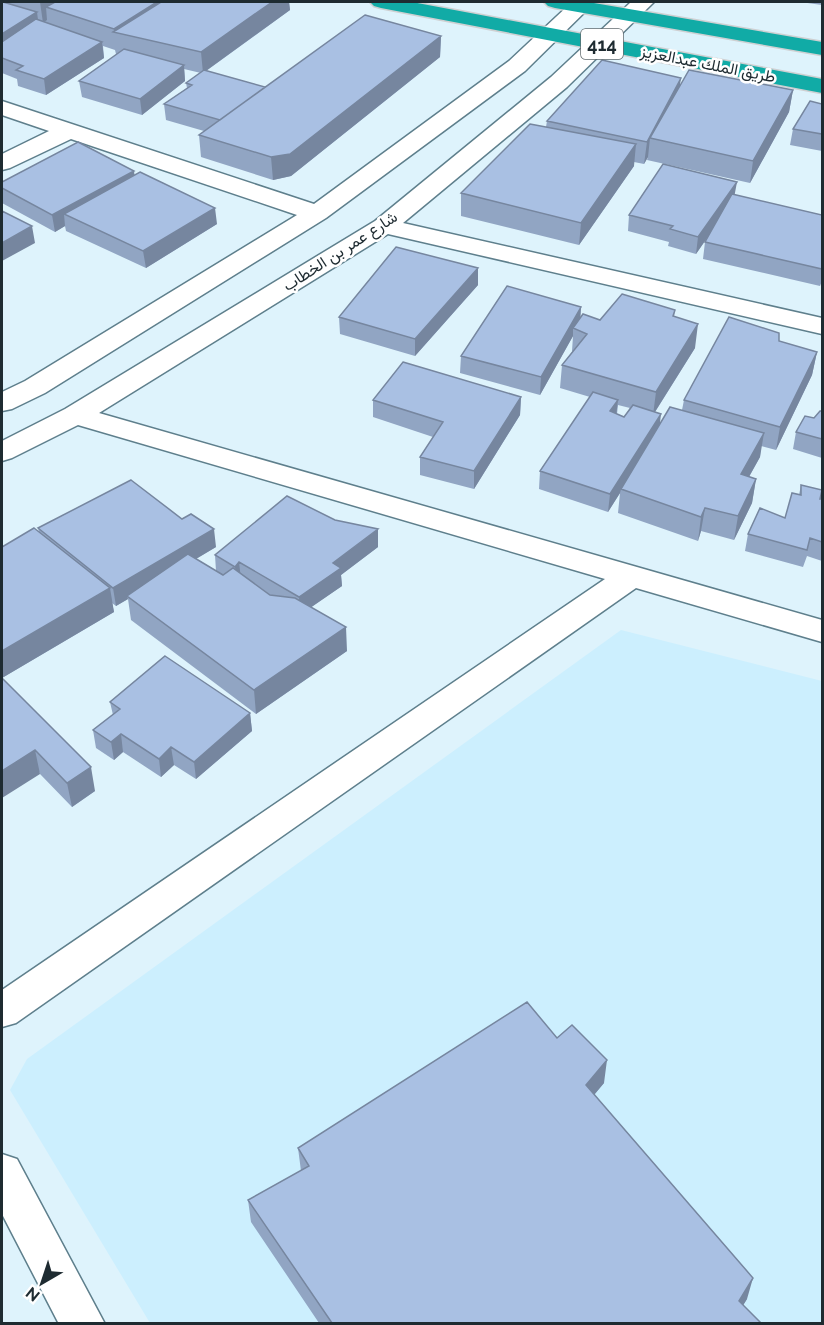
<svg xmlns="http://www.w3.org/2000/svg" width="824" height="1325" viewBox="0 0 824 1325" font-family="Raleway,Vazirmatn,sans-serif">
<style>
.built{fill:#cceffe}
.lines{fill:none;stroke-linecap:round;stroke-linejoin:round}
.minor-casing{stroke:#5e7f8c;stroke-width:3}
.highway-casing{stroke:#ced0d2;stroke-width:3}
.minor{fill:#fff;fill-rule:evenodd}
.highway{fill:#11aba6;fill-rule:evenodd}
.wall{fill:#91a5c3;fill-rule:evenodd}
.shaded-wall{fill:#76869f}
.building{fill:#a9c0e3;stroke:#76869f;stroke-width:1.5}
.labels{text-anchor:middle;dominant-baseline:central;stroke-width:5;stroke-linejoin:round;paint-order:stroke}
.far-street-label{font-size:16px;fill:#1e2b31;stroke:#fff}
.shield{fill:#fff;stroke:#626b6f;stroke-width:1.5}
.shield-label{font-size:18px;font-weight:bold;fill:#1e2b31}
</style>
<rect width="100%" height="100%" fill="#def3fc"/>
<path class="built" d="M621 630 822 681V1323H150L10 1090 27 1059Z"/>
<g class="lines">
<g class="minor-casing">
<path id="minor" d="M572 2H595L525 71 326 218 45 393 12 409 2 411V392L25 381 297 215 71 139 10 168 2 170V154L49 131 2 115V101L314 204 509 61Z
M631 2H654L567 87 403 223 822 318V334L388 234 99 413 822 620V642L636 588 16 1023 2 1027V990L605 579 78 425 12 458 2 461V441L65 409 375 221 551 77Z
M2 1154 17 1159 105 1324H59L2 1214Z"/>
</g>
<g class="highway-casing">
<path id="highway" d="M370 2H412L822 79V93L381 8 374 6Z
M544 2H588L822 42V55L555 8 548 6Z"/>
</g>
<use href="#minor" class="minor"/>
<use href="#highway" class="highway"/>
</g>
<path class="wall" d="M2 2H289L290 10 206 71 265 87 441 36 440 57 291 176 273 180 201 157 199 135 204 131 166 120 164 104 187 88 186 83 201 73 184 69 185 81 142 115 82 97 79 81 117 54H116L115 50 103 46 104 58 46 95 18 86 17 79 2 73Z
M800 2H822V5Z
M680 85 793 90 789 112 750 183 647 160 648 157 644 164 634 162V166L579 245 461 216V193L546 127 547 121Z
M822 104V151L790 145 793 129Z
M135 175 217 224 146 268 66 231 65 226 55 232 2 203V182Z
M735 195 822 215V281L820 286 703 259 705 242 710 234 696 254 668 246 669 242 628 231 629 215Z
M478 268V285L415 356 340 334 339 317Z
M581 307 580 318 600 320 675 310 674 317 695 348 655 412 660 424 682 410 684 400 779 341 817 352 812 375 776 450 761 446 760 457 749 477 756 479 752 503 734 540 701 531 698 541 618 513 620 493 608 512 539 489 540 471 590 397 560 388 562 365 573 351H572L573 336 540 395 460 373 461 356ZM618 405 630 408 624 417 617 414Z
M521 397 520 415 474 489 420 475V457L433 437 373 417V400Z
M822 411V458L793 449 796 432Z
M801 485 822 499V561L807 556 803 567 745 551 748 534 785 518 799 495Z
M38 528 216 547 196 559 216 571 215 555 378 547 341 575 342 586 311 607 347 651 256 714 131 620 128 599 116 606 112 603 114 612 2 678 39 532Z
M2 678 95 791 72 807 40 774Z
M110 702 250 713 252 731 196 779 174 765 161 777 123 752 114 760 96 748 93 730 113 715Z
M557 1038 604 1083 594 1095 747 1299 743 1305 761 1323H319L251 1222 248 1200 301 1171 298 1148Z"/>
<path class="shaded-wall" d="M40 2H78L46 7 47 20 43 23Z
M157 2H191L115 33 114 29Z
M272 2H289L290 10 203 73 201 52Z
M37 12 39 28 2 51V34Z
M441 36 440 57 291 176 273 180 271 157Z
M102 42 104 58 46 95 44 79Z
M184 65 185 81 142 115 140 99Z
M681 78 678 99 650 138 648 157 644 164 647 142Z
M793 90 789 112 750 183 753 161Z
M636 144 634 166 579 245 581 223Z
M134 171 136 187 64 214 65 226 55 232 52 215Z
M737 182 734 198 696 254 698 237Z
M215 208 217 224 146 268 143 251Z
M32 226 35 243 2 261V243Z
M478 268V285L415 356V339Z
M581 307 580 325 573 328V336L540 395 541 377Z
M698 324 695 348 653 415 656 392Z
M817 352 812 375 776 450 780 427Z
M521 397 520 415 474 489V471Z
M618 400 616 417 610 411Z
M661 414 659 432 621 489 620 493 608 512 610 494Z
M764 433 760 457 737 498 741 474Z
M756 479 752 503 734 540 738 516Z
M705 508 701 531 698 541 701 517Z
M214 529 216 547 130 598 127 596 128 599 116 606 113 588Z
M378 529V547L341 575 342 586 300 615 299 597 333 563Z
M239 562 241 579 237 584 235 567Z
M110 588 114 612 2 678V651Z
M346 627 347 651 256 714 254 690Z
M250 713 252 731 196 779 194 762Z
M121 734 123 752 114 760 111 742Z
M171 747 174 765 161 777 159 759Z
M35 750 40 774 2 798V771Z
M91 767 95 791 72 807 67 783Z
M607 1060 604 1083 583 1108 586 1085Z
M753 1278 747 1299 733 1322 739 1301Z"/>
<path class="building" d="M2 2H3L37 12 2 34Z
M55 2H157L114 29 46 7Z
M161 2H272L201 52 113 32Z
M365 15 441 36 290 154 271 157 199 135Z
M36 19 102 42 44 79 16 70 23 66 2 58V42Z
M124 49 184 65 140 99 79 81Z
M602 60 681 78 647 142 547 121Z
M204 70 265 87 220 120 164 104 192 85 186 83Z
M689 70 793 90 753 161 650 138Z
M810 101 822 104V134L793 129Z
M530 124 636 144 581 223 461 193Z
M78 142 134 171 52 215 2 188V182Z
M663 164 737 182 698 237 670 229 673 226 629 215Z
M140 172 215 208 143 251 64 214Z
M732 194 822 215V269L705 242Z
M2 211 32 226 2 243Z
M396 247 478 268 415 339 339 317Z
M507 286 581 307 541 377 461 356Z
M622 294 675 310 673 316 698 324 656 392 562 365 587 334 573 328 583 314 600 320Z
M729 317 779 333V341L817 352 780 427 684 400Z
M403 362 521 397 474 471 420 457 443 422 373 400Z
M593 392 618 400 610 411 624 417 633 405 661 414 610 494 540 471Z
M670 407 764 433 741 474 756 479 738 516 705 508 701 517 621 489Z
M820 411H822V439L796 432 805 416 814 418Z
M131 480 182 519 191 514 214 529 113 588 38 528Z
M801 485 822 490 820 499H822V542L810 538 807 550 748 534 760 508 785 518 792 493 801 495Z
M287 496 335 520 378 529 333 563 341 568 299 597 239 562 235 567 215 555Z
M34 528 110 588 2 651V547Z
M188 554 223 575 233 568 270 595 295 598 346 627 254 690 127 596Z
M165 656 250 713 194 762 171 747 159 759 121 734 111 742 93 730 120 709 110 702Z
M2 678 91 767 67 783 35 750 2 771Z
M527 1002 557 1038 572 1025 607 1060 586 1085 753 1278 739 1301 761 1323H332L248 1200 309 1166 298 1148Z"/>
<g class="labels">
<g class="far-street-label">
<text transform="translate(708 64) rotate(11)">طريق الملك عبدالعزيز</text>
<text transform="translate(340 251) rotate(-33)">شارع عمر بن الخطاب</text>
</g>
<rect class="shield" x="581" y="29" width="42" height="30" rx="4.5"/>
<g class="shield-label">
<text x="602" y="44">414</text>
</g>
</g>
<rect width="824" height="1325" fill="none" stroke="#1e2b31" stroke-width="6"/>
<g transform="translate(42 1283) rotate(219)" stroke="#ffffff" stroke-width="4.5" paint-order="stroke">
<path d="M0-4.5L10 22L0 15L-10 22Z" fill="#1e2b31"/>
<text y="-9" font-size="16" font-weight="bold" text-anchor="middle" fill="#1e2b31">N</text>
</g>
</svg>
